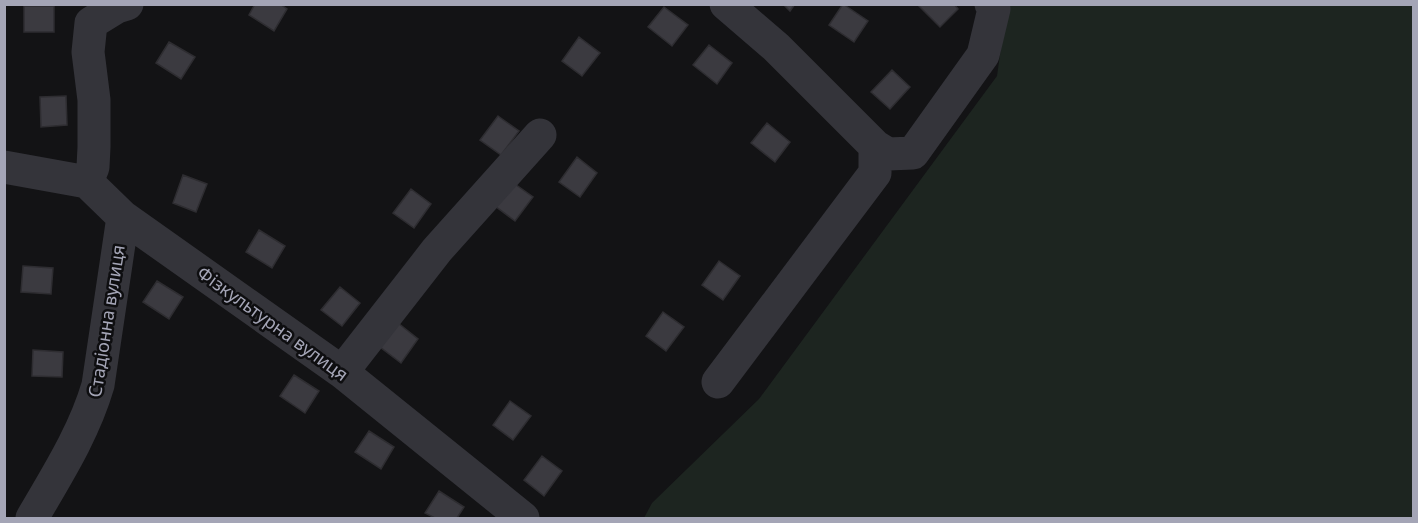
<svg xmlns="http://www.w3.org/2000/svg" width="1418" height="523" viewBox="0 0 1418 523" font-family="'Noto Sans',sans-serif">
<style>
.green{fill:#1d2520}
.building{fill:#3b3a40;stroke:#2e2d31;stroke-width:1.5}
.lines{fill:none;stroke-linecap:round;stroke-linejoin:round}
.minor{stroke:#34343a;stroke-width:33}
.labels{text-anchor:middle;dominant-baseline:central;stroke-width:5;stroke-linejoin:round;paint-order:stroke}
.street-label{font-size:18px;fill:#a4a5b6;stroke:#0e0e10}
</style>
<rect width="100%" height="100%" fill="#131315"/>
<path class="green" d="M1007 5H1413V518H644L652 503 759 399 997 76Z"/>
<path class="building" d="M255 4H280L287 9 274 31 249 15Z
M783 4H795L790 11Z
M843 4 868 21 854 42 829 25Z
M921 4H954L958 9 940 27 919 6Z
M24 6H54V32H24Z
M664 7 688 25 672 46 648 27Z
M579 37 600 53 582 76 562 61Z
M169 42 195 57 181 79 156 63Z
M709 45 732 63 717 84 693 65Z
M892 70 910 87 890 109 871 92Z
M66 96 67 125 41 127 40 97Z
M498 116 519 131 501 155 480 140Z
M767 123 790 142 775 162 751 143Z
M577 157 597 173 580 197 559 182Z
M183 175 207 184 196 212 173 203Z
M512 182 533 197 515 221 495 206Z
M411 189 431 204 414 228 393 213Z
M259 230 285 246 272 268 246 252Z
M719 261 740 276 723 300 702 285Z
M23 266 53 268 51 294 21 292Z
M157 281 183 297 169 319 143 302Z
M340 287 360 303 342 326 321 310Z
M663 312 684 327 666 351 646 336Z
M398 323 418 339 401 363 380 347Z
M33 350 63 352 62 377 32 376Z
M294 375 319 391 305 413 280 396Z
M510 401 531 416 513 440 493 425Z
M369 431 394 447 381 469 355 452Z
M542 456 562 471 544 496 524 480Z
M439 491 464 507 457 518H435L425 513Z"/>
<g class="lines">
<path class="minor" d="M726 4 776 47 875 146 888 154 913 153 983 55 994 9 991 4
M4 167 87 182 123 217 342 372 523 518
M87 182 93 167 94 147V100L88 52 91 23 117 7 127 4
M342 372 437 250 540 135
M718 382 875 173V146
M32 518C57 475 84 433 98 385L123 217"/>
</g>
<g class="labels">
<g class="street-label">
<text transform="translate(106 321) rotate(-81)">Стадіонна вулиця</text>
<text transform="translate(273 323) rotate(36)">Фізкультурна вулиця</text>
</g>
</g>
<rect width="1418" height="523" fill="none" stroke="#a4a5b6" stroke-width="12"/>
</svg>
